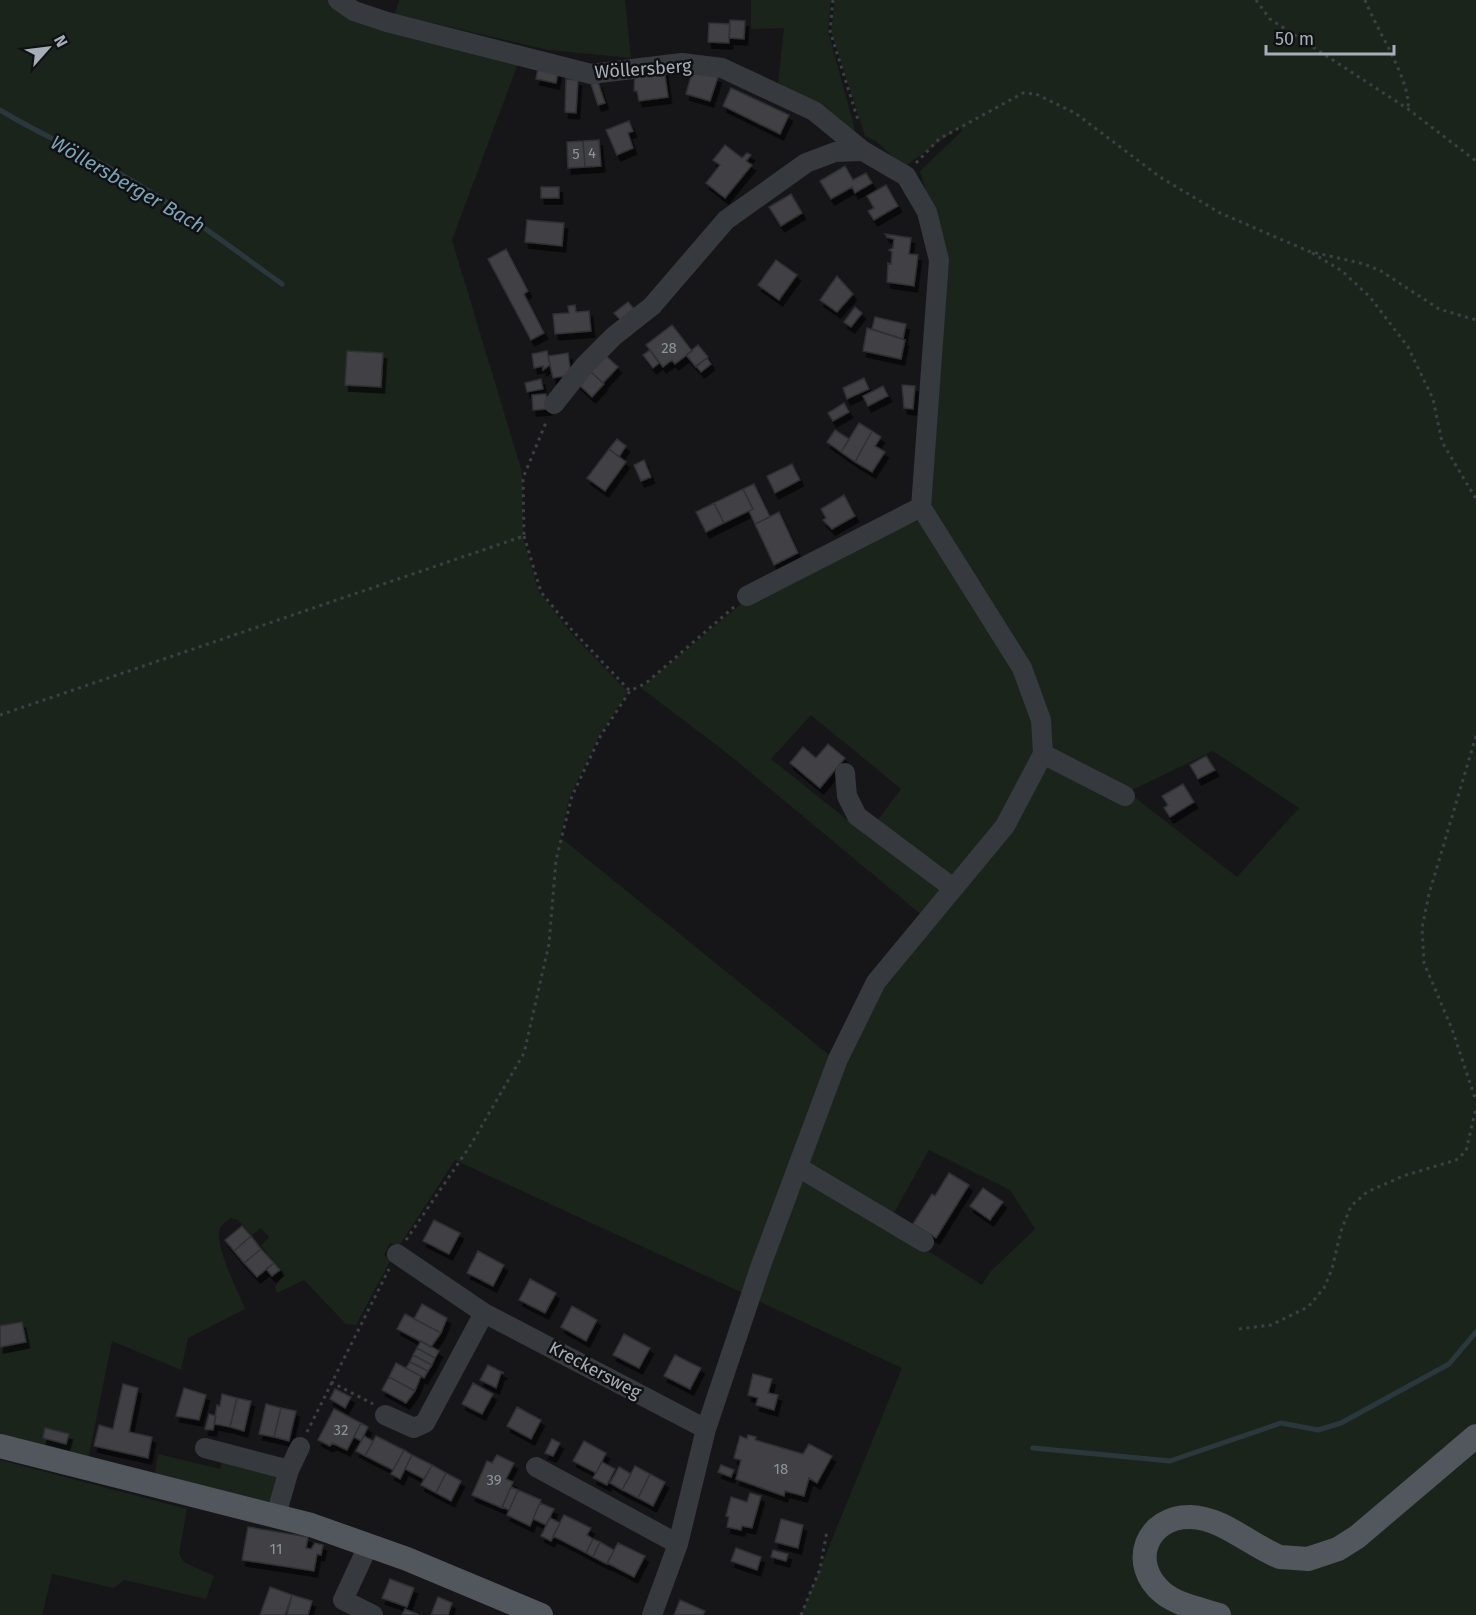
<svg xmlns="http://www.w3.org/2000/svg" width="1476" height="1615" viewBox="0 0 1476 1615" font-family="'Fira Sans',sans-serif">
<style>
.green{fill:#1b241b;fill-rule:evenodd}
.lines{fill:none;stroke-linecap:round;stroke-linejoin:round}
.stream{stroke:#2a383d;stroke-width:5}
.building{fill:#404145;stroke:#2f3034;stroke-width:1.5;filter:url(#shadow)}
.path{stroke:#3c4045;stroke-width:3;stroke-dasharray:3 4.5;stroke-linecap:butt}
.minor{stroke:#36393d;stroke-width:20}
.major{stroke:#52565d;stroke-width:24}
.labels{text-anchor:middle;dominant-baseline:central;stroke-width:5;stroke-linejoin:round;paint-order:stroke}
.number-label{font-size:15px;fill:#8c949c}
.street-label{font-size:18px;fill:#a6afb9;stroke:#111113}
.water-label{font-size:20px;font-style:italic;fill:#7aa5b8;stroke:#111113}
</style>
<defs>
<filter id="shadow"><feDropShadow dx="3.5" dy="6" stdDeviation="0" flood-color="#0009"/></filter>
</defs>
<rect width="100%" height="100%" fill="#161618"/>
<path class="green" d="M0 0H335L519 61 452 240 522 472 523 538 539 592 571 633 628 692 600 734 570 796 560 837 833 1058 743 1293 455 1160 399 1246 390 1243 384 1255 391 1259 356 1325 346 1324 304 1280 277 1293 275 1287 284 1273 261 1246 269 1237 261 1228 252 1235 238 1220 231 1218C225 1222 220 1225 219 1232 217 1251 238 1291 245 1309L188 1338 181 1370 112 1341 88 1460 0 1438Z
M399 0H625L631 58 548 50 395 14Z
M751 0H831L828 31 855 130 850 134 822 109 778 83 784 28 751 29Z
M835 0H1476V1615H801L902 1368 752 1298 800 1170 982 1285 990 1272 1035 1229 1010 1190 929 1150 890 1220 802 1165 878 985 933 915 1046 752 1043 719 928 512 948 264 920 171 962 131 960 127 904 167 876 141 865 136 831 31ZM1213 751 1299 808 1237 877 1128 792Z
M918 521 1019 669 1040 754 1003 823 952 884 874 825 901 789 811 715 771 759 866 835 948 888 923 916 732 757 641 688 748 598 829 557Z
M158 1454 220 1469 223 1458 280 1474 270 1501 265 1502 155 1473Z
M0 1460 187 1509 179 1554 184 1562 214 1576 206 1599 124 1580 114 1588 52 1574 42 1615H0Z"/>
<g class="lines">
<path class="stream" d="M0 110C39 134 82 152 122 175 178 207 229 246 282 284
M1033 1448 1170 1461 1281 1423 1318 1430 1341 1423 1449 1364 1476 1332"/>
</g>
<path class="building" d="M730 20 745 21 744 39 729 38Z
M709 23 730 24 729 43 708 42Z
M538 68 558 72 556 83 536 79Z
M664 68 668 97 639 101 637 91H634L635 73Z
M693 69 718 77 710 101 686 94Z
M566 79 578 80 576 113 565 112Z
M598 82 605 103 598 105 591 84Z
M731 88 789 115 780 134 723 106Z
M629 121 633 131 628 133 633 148 617 155 606 130Z
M599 140 601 166 585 167 583 141Z
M583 141 585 167 568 168 567 142Z
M725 145 742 158 747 153 751 155 746 161 752 165 725 198 706 183 720 165 713 160Z
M845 166 853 180 866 173 872 183 855 193 852 187 831 199 820 181Z
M886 185 898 206 874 220 868 211 874 208 867 196Z
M541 187H559V198H541Z
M791 194 802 213 781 226 769 207Z
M527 220 564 223 562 246 525 242Z
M885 234 911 238 909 254 918 255 914 286 887 282 888 263 891 264 892 252 889 250 893 248 894 239 887 237Z
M506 249 528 291 524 294 544 333 531 340 488 259Z
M776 260 797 275 779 300 758 285Z
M837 276 853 294 837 312 820 300Z
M628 302 635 310 621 321 614 313Z
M575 305 576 312 589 311 591 331 555 334 553 314 569 313 568 306Z
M855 307 862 313 851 327 844 322Z
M875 317 906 324 903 339 872 329Z
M672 325 692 351 675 364 672 360 663 367 646 345Z
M867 328 905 340 901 359 863 351Z
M698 345 708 357 696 367 686 355Z
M650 350 659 363 653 368 643 355Z
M347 351 383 353 381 387 345 385Z
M547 351 550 365 543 370V366L534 368 532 354Z
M568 353 571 375 553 378 548 356Z
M604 354 618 367 603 383 589 370Z
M707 358 711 364 701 372 696 366Z
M589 370 604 384 592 397 577 383Z
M864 378 869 389 847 399 843 388Z
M541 379 543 389 527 392 525 383Z
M902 385 915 386 913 409 904 408Z
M883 386 888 396 868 406 863 396Z
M546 394 548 409 533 410 532 395Z
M844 403 849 412 833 421 828 413Z
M859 423 872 431 855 462 841 452Z
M835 430 849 439 841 452 827 442Z
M872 431 881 437 875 446 885 452 872 472 855 462Z
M617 439 626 446 619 457 609 449Z
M609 449 626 462 605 491 587 478Z
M644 460 651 477 641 481 634 465Z
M792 464 800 480 775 493 767 476Z
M754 484 770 517 755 524 749 511 753 509 743 489Z
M743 489 753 509 724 523 714 503Z
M844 495 855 516 832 529 823 520 826 518 821 509Z
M714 503 724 523 706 532 696 512Z
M779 512 798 553 774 565 755 524Z
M828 744 845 758 820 788 790 763 803 747 816 758Z
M1206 756 1215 770 1198 779 1190 765Z
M1183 784 1194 802 1170 817 1164 808 1168 805 1162 796Z
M949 1173 969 1185 936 1238 913 1224 932 1194 935 1196Z
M983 1188 1003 1202 990 1220 970 1206Z
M434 1220 460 1233 449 1254 423 1241Z
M242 1226 251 1236 234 1251 225 1240Z
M251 1236 261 1249 244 1263 234 1251Z
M261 1249 274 1263 257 1277 244 1263Z
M478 1251 504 1265 493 1286 467 1273Z
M274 1263 280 1270 272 1276 266 1269Z
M530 1279 556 1293 545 1313 519 1300Z
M422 1304 447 1318 441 1333 414 1319Z
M572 1306 597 1320 586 1341 561 1327Z
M405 1314 441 1333 431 1347 397 1329Z
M22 1322 26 1342 0 1347V1326Z
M624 1334 650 1348 639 1368 613 1355Z
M421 1341 439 1351 435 1358 417 1348Z
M417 1348 435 1358 432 1365 413 1355Z
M413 1355 432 1365 428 1371 410 1362Z
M675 1355 701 1368 690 1389 664 1376Z
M410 1362 428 1371 424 1378 406 1368Z
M396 1363 421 1376 415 1391 389 1377Z
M488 1365 504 1373H501L496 1388 480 1380Z
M753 1374 772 1379 768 1393 778 1395 774 1410 756 1405 758 1398 748 1395Z
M389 1377 415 1391 406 1403 382 1390Z
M473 1383 493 1394 482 1414 462 1404Z
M123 1384 138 1388 129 1432 152 1437 148 1458 94 1446 99 1425 113 1429Z
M184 1388 206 1395 199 1420 176 1416Z
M335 1389 351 1397 345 1408 330 1399Z
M222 1394 237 1398 230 1427 214 1424 217 1405 220 1406Z
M237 1398 251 1401 244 1431 230 1427Z
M266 1404 281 1408 274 1437 259 1434Z
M517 1407 541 1420 531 1439 507 1426Z
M281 1408 296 1411 289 1441 274 1437Z
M334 1409 361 1423 347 1450 332 1443 330 1446 318 1440Z
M209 1414 216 1416 213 1430 205 1429Z
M361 1423 368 1427 361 1441 354 1437Z
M45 1428 69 1434 66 1444 43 1438Z
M748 1435 756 1437 755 1440 803 1454 809 1444 832 1456 817 1483 809 1478 804 1496 785 1491 784 1496 736 1479 741 1460 734 1458 740 1436 747 1439Z
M364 1436 373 1441 365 1456 356 1451Z
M376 1436 404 1450 393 1470 365 1456Z
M552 1439 560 1443 553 1456 545 1453Z
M584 1441 606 1453 596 1473 573 1461Z
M404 1450 412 1455 400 1479 391 1474Z
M412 1455 432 1465 424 1479 405 1469Z
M497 1455 514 1463 506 1479 513 1482 502 1508 472 1495 487 1461 492 1463Z
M602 1462 615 1469 607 1485 593 1478Z
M432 1465 446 1473 436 1493 421 1485Z
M721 1465 734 1470 731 1477 718 1472Z
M635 1466 650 1474 638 1498 622 1490Z
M619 1467 631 1474 622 1490 610 1483Z
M446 1473 461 1481 451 1501 436 1493Z
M650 1474 665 1482 653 1506 638 1498Z
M511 1487 518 1490 509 1510 502 1507Z
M518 1490 541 1500 530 1526 507 1515Z
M750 1493 761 1496 752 1528 742 1526 741 1530 727 1527 729 1517 726 1516 731 1497 747 1502Z
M540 1503 554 1509 546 1525 533 1519Z
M564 1515 591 1528 587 1535 593 1539 586 1553 553 1536Z
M550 1518 560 1523 551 1541 541 1536Z
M781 1519 803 1525 798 1548 775 1542Z
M248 1527 308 1537 306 1548 311 1549 315 1543 323 1545 321 1555 317 1554 314 1571 242 1560Z
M593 1539 600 1542 593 1557 586 1553Z
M600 1542 614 1550 607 1564 593 1557Z
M618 1543 645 1556 634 1577 607 1563Z
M736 1548 761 1557 757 1570 731 1561Z
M773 1550 788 1554 786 1561 771 1557Z
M390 1579 414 1588 407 1607 382 1598Z
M270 1587 292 1595 285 1615H260Z
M292 1595 312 1601 308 1615H287Z
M438 1597 452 1603 448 1615H431Z
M680 1600 705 1611 703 1615H674Z
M405 1609 419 1615H402Z"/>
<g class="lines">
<path class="path" d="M833 0 830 31 859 123
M1256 0 1270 19 1408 109 1476 161
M1365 0C1376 29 1411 80 1408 109
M916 163 939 139 1023 93 1036 94 1075 113 1160 177 1220 213 1308 251 1364 264 1381 271 1439 309 1476 320
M1312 253 1342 271 1370 297 1408 347 1433 399 1442 442 1476 499
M524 536 541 592 571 629 630 691
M0 715 524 536 523 478 547 420
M1476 736 1429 894 1422 928 1424 963 1452 1029 1476 1101
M406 1240 470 1146 524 1053 549 944 556 860 572 796 601 735 630 691 646 683 734 607
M1239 1329 1271 1325 1308 1307 1324 1288 1332 1269 1341 1231 1351 1206 1367 1192 1403 1176 1456 1160 1466 1151 1476 1108
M331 1382 373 1404
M307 1432 389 1269
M801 1615 820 1569 827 1531"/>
<path class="minor" d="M338 0 354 11 387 22 591 74 682 63 722 68 814 111 863 151
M554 404 585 365 614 336 652 306 726 220 806 163 835 152 863 151 906 176 927 212 939 260 921 507 1022 668 1041 720 1043 754 1005 826 876 982 838 1059 761 1265 706 1429 678 1544 652 1615
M747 596 921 507
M1043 754 1125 796
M845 773 847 796 857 816 953 888
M798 1167 924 1242
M397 1254 484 1313 706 1429
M385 1415 414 1428 425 1423 484 1313
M205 1448 289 1470 276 1515
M536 1467 678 1544
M289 1470 300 1447
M369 1544 343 1600 373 1615"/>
<path class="major" d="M0 1446 311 1525 407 1559 541 1615
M1219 1615C1200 1609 1178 1605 1163 1593 1128 1564 1146 1516 1191 1517 1223 1518 1251 1546 1280 1557L1308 1559 1338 1549 1357 1537 1476 1436"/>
</g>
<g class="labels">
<g class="number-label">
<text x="592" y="153">4</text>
<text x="576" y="154">5</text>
<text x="669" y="348">28</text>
<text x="341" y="1430">32</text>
<text x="781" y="1469">18</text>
<text x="494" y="1480">39</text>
<text x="276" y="1549">11</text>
</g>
<g class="street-label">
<text transform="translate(643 69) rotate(-4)">Wöllersberg</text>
<text transform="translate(595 1370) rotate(28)">Kreckersweg</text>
</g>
<g class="water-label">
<text transform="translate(128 184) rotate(30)">Wöllersberger Bach</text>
</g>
</g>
<g transform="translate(48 48) rotate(62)" stroke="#111113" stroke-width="4.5" paint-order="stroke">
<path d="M0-4.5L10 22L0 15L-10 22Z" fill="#a6afb9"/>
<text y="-9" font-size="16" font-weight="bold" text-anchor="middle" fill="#a6afb9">N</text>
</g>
<path d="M1266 45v9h128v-9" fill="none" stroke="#a6afb9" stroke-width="3"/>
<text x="1275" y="45" font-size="18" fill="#a6afb9" stroke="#111113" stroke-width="4.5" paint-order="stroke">50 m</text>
</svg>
